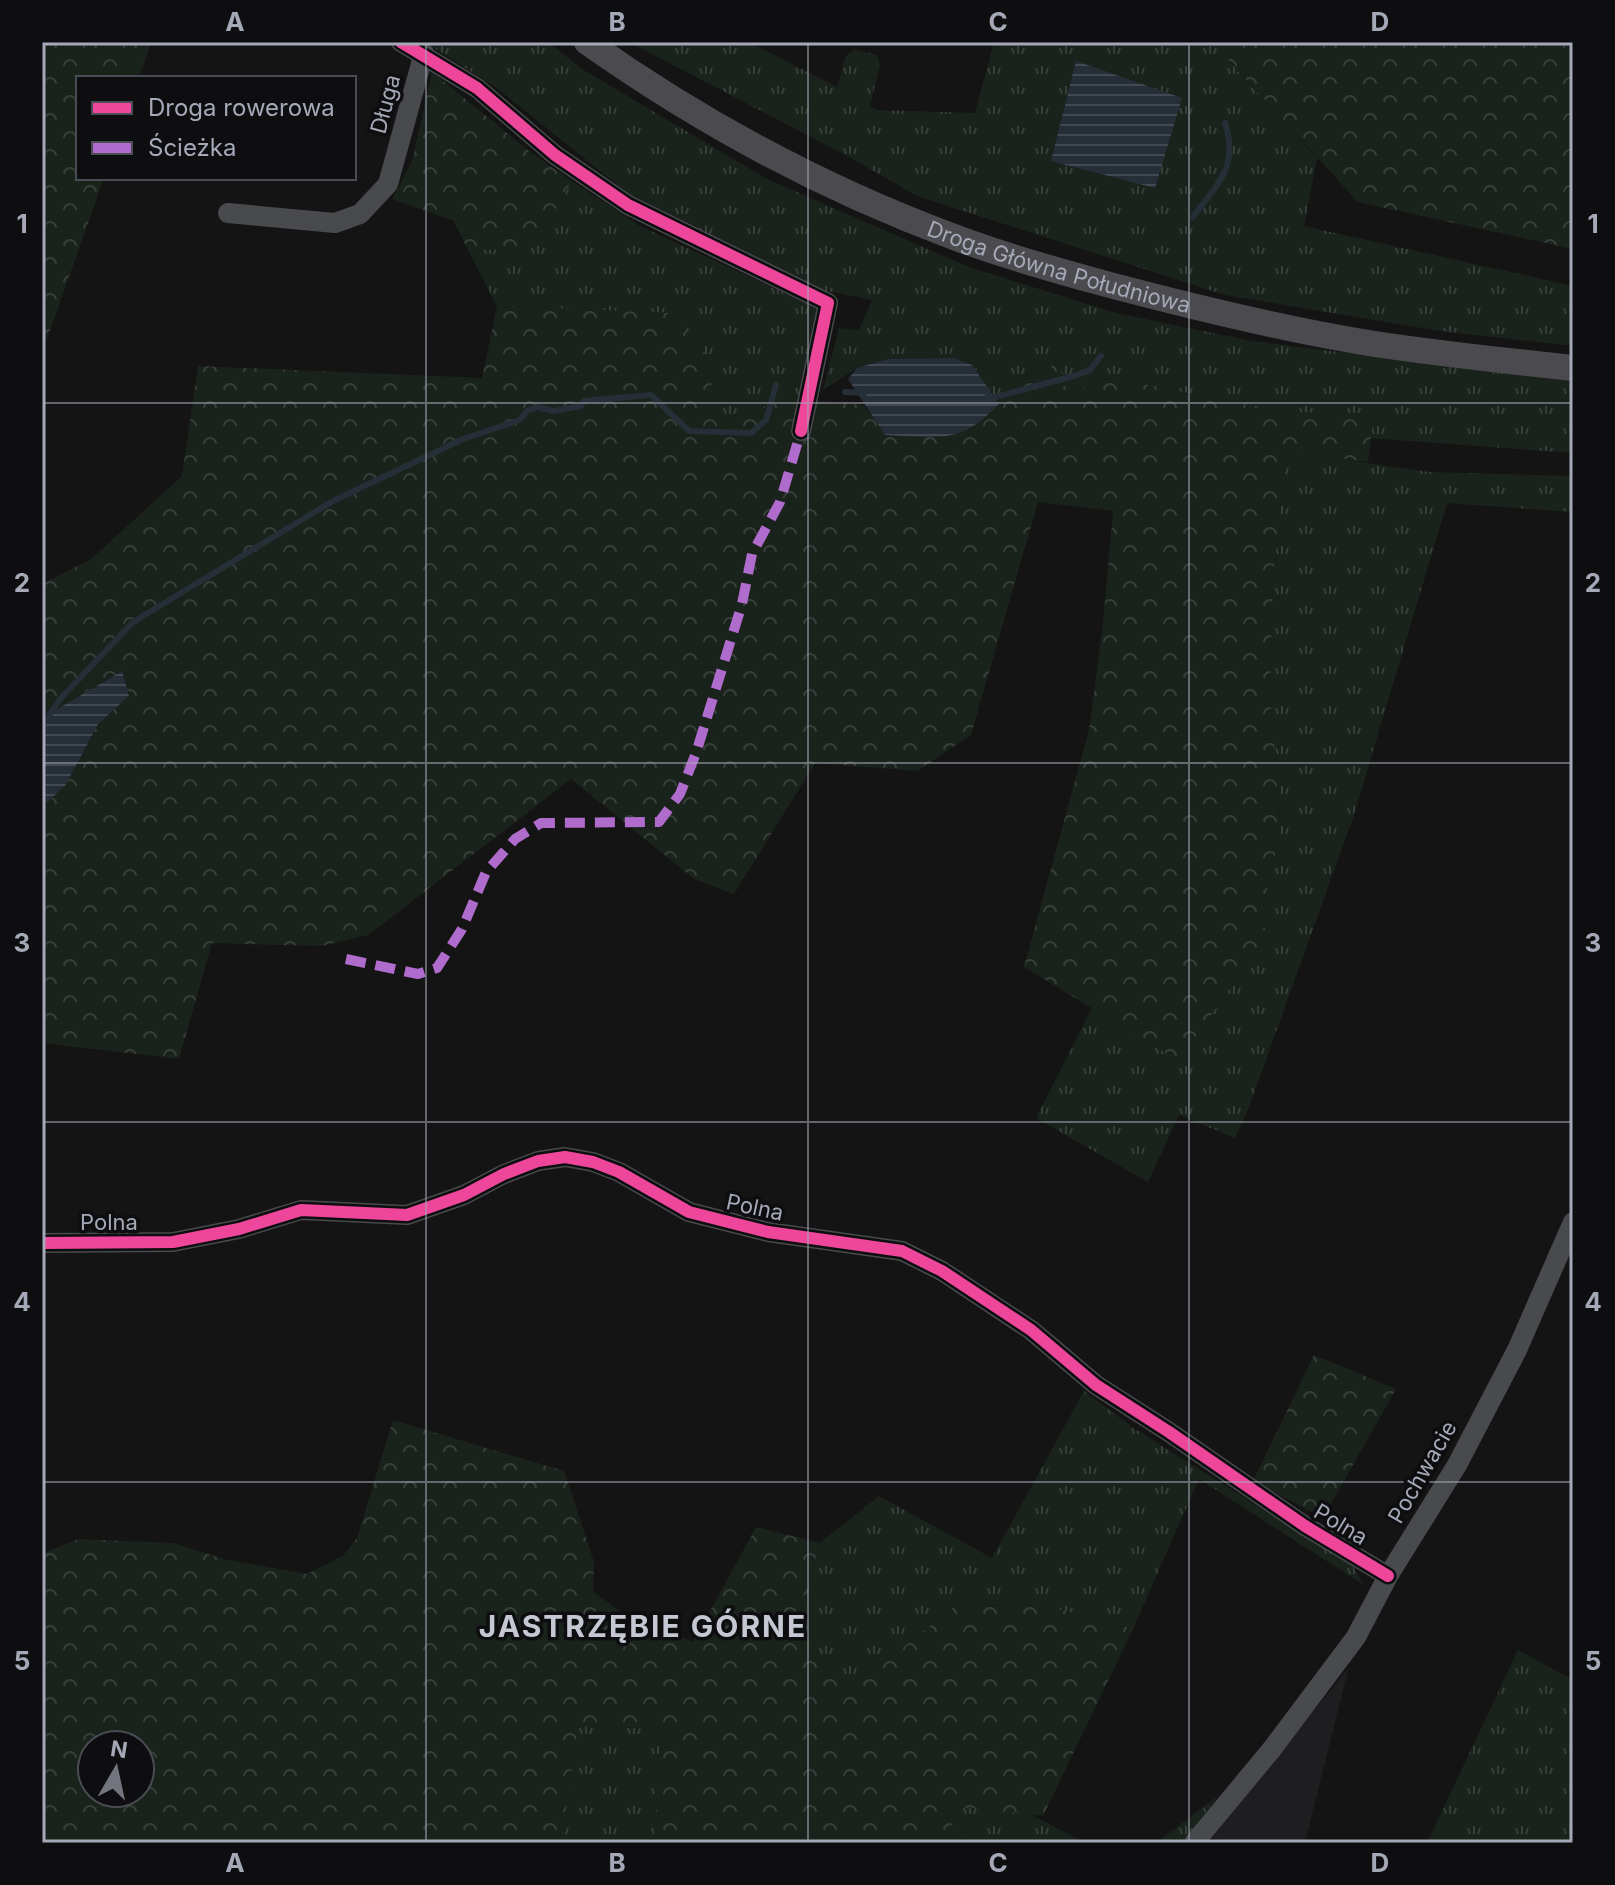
<svg xmlns="http://www.w3.org/2000/svg" width="1615" height="1885" viewBox="0 0 1615 1885" font-family="Inter,sans-serif">
<style>
.built{fill:#1e1e20}
.grass{fill:url(#grass-tufts)}
.forest{fill:url(#forest-crowns);fill-rule:evenodd}
.water{fill:url(#water-rules)}
.lines{fill:none;stroke-linecap:round;stroke-linejoin:round}
.stream{stroke:#262e37;stroke-width:6}
.minor{stroke:#484a4d;stroke-width:20}
.major{stroke:#4b4b4f;stroke-width:26}
.quiet{stroke:#b06ccc;stroke-width:10;stroke-dasharray:20 10;stroke-linecap:butt}
.cycleway-casing{stroke:#0e0e10;stroke-width:17}
.cycleway{stroke:#ed469a;stroke-width:12}
.grid{fill:none;stroke:#a4a8b7;stroke-width:2;stroke-opacity:0.55}
.labels{text-anchor:middle;dominant-baseline:central;stroke-width:7;stroke-linejoin:round;paint-order:stroke}
.street-label{font-size:22px;fill:#a4a8b7;stroke:#0e0e10}
.district-label{font-size:30px;font-weight:bold;letter-spacing:2px;fill:#c5c8d3;stroke:#0e0e10}
.neatline{fill:none;stroke:#a4a8b7;stroke-width:3}
.grid-label{font-size:26px;text-anchor:middle;font-weight:bold;fill:#a4a8b7}
</style>
<defs>
<pattern id="grass-tufts" width="24" height="20" patternUnits="userSpaceOnUse" patternTransform="scale(2)"><rect width="24" height="20" fill="#1a221c"/><path d="M3 7l-1-3M5 7V3M7 7l1-3M15 17l-1-3M17 17v-4M19 17l1-3" fill="none" stroke="#383f3b"/></pattern>
<pattern id="forest-crowns" width="20" height="18" patternUnits="userSpaceOnUse" patternTransform="scale(2)"><rect width="20" height="18" fill="#1a221c"/><path d="M2 6a3 3 0 1 1 6 0M12 15a3 3 0 1 1 6 0" fill="none" stroke="#383f3b"/></pattern>
<pattern id="water-rules" width="6" height="5" patternUnits="userSpaceOnUse" patternTransform="scale(2)"><rect width="6" height="5" fill="#262e37"/><path d="M0 2.5h6" fill="none" stroke="#424952"/></pattern>
</defs>
<rect width="100%" height="100%" fill="#141414"/>
<path class="built" d="M1349 1667 1305 1843H1208Z"/>
<path class="grass" d="M425 42H548L582 69 767 179 969 267 1116 313 1252 341 1573 381V453L1298 433 1095 446 1035 365 999 404 972 365 954 358 888 359 857 368 823 390 839 328 859 330 872 300 822 290 630 195 498 89Z
M629 42H749L837 87 846 56 854 49 877 55 880 64 870 106 877 110 975 113 994 42H1212L1317 158 1304 226 1573 286V346L1440 331 1225 295 917 196 851 158Z
M572 181 640 226 819 309 801 400 792 399 719 420 705 353 671 313 497 306 468 250 513 249 541 232Z
M1286 451 1429 472 1573 476V512L1447 503 1354 815 1248 1110 1235 1138 1179 1115 1148 1182 1036 1118 1092 1008 1179 1061 1268 933 1259 926 1278 842 1280 796 1270 700 1273 579Z
M1084 1391 1135 1429 1353 1566 1364 1585 1199 1479 1133 1629 1039 1604 954 1607 875 1670 838 1684 817 1651 801 1607 820 1543 879 1496 992 1558Z
M1518 1650 1573 1680V1843H1427Z
M577 1726 661 1729 654 1843H561Z
M1219 1795 1182 1843H1156Z
M939 1805 1030 1814 1085 1843H964Z"/>
<path class="forest" d="M42 42H151L139 78H78V178H104L42 353Z
M1212 42H1573V249L1358 202Z
M432 72 533 154 572 181 542 232 513 249 468 250 454 221 392 199 412 161Z
M497 306 671 313 705 353 719 420 792 399 864 405 886 435 987 416 1036 365 1050 379 1052 361 1061 365 1062 376 1060 380 1073 396 1103 376 1285 412 1374 413 1368 462 1286 452 1273 579 1270 700 1280 796 1278 842 1259 925 1269 932 1179 1061 1024 967 1089 730 1103 623 1113 511 1038 502 971 735 917 771 815 763 734 894 694 879 571 779 368 935 322 946 212 943 179 1059 42 1043V923L46 900 42 899V807L65 786 98 724 129 696 121 671 42 718V584L91 559 182 476 198 366 482 378Z
M1314 1355 1396 1389 1323 1518 1253 1481Z
M393 1420 564 1471 594 1562 593 1591 622 1613 693 1642 756 1527 820 1543 801 1607 817 1651 838 1683 875 1670 954 1607 1039 1604 1133 1629 1043 1816 939 1805 964 1843H654L661 1729 578 1726 561 1843H42V1554L78 1539 173 1543 224 1559 307 1574 343 1556 357 1538ZM140 1745V1793H92V1745Z"/>
<path class="water" d="M1076 61 1182 98 1155 188 1051 161Z
M954 358 972 365 999 404C959 446 937 437 885 435L848 379 857 368 888 359Z
M122 671 129 696 98 724 65 786 42 807V718Z"/>
<g class="lines">
<path class="stream" d="M1193 217C1218 183 1239 167 1225 123
M845 392 864 393
M987 397H995L1074 376 1090 370 1101 356
M42 726 60 699 133 622 333 501 463 439 520 420 527 411 537 407 553 411 581 406 584 401 651 395 689 431 751 433 766 420 776 385"/>
<path class="minor" d="M401 42 477 88 555 155 628 205 828 303 801 431
M228 213 335 223 360 214 388 184 424 53
M42 1243 173 1242 239 1229 301 1210 407 1215 464 1195 504 1174 538 1161 565 1157 593 1162 619 1172 689 1212 768 1232 902 1251 942 1271 1031 1330 1096 1385 1169 1432 1305 1526 1388 1576
M1194 1843 1272 1749 1356 1637 1388 1576 1457 1465 1517 1350 1573 1222"/>
<path class="major" id="s1" d="M587 42C699 121 824 189 954 237 1004 256 1058 271 1110 285 1197 308 1286 330 1375 344 1441 354 1507 361 1573 368"/>
<path class="quiet" d="M346 959 418 974 437 968 462 929 486 872 515 839 541 823 659 822 680 794 696 753 742 604 752 554 780 502 801 431"/>
<g class="cycleway-casing">
<path id="cycleway" d="M401 42 477 88 555 155 628 205 828 303 801 431
M42 1243 173 1242 239 1229 301 1210 407 1215 464 1195 504 1174 538 1161 565 1157 593 1162 619 1172 689 1212 768 1232 902 1251 942 1271 1031 1330 1096 1385 1169 1432 1305 1526 1388 1576"/>
</g>
<use href="#cycleway" class="cycleway"/>
</g>
<path class="grid" d="M426 42V1843M808 42V1843M1189 42V1843M42 403H1573M42 763H1573M42 1122H1573M42 1482H1573"/>
<g class="labels">
<g class="street-label">
<text transform="translate(385 104) rotate(-75)">Długa</text>
<text stroke="none"><textPath href="#s1" startOffset="526">Droga Główna Południowa</textPath></text>
<text transform="translate(755 1207) rotate(12)">Polna</text>
<text x="109" y="1222">Polna</text>
<text transform="translate(1422 1472) rotate(-60)">Pochwacie</text>
<text transform="translate(1341 1524) rotate(31)">Polna</text>
</g>
<g class="district-label">
<text x="643" y="1626">JASTRZĘBIE GÓRNE</text>
</g>
</g>
<rect width="1615" height="1885" fill="none" stroke="#0e0e10" stroke-width="88"/>
<rect x="76" y="76" width="280" height="104" fill="#0e0e10" stroke="#4a4c53" stroke-width="2"/>
<rect x="92" y="102" width="40" height="12" fill="#ed469a" stroke="#4a4c53" stroke-width="2"/>
<text x="148" y="116" font-size="24" fill="#a4a8b7">Droga rowerowa</text>
<rect x="92" y="142" width="40" height="12" fill="#b06ccc" stroke="#4a4c53" stroke-width="2"/>
<text x="148" y="156" font-size="24" fill="#a4a8b7">Ścieżka</text>
<g transform="translate(116 1769) rotate(9)"><circle r="38" fill="#0e0e10" stroke="#4a4c53" stroke-width="2"/>
<path d="M0-6L14 30L0 20L-14 30Z" fill="#72747e"/>
<text y="-12" font-size="22" font-weight="bold" text-anchor="middle" fill="#a4a8b7">N</text>
</g>
<rect x="44" y="44" width="1527" height="1797" class="neatline"/>
<g class="grid-label">
<text x="235" y="31">A</text>
<text x="617" y="31">B</text>
<text x="998" y="31">C</text>
<text x="1380" y="31">D</text>
<text x="22" y="233">1</text>
<text x="1593" y="233">1</text>
<text x="22" y="592">2</text>
<text x="1593" y="592">2</text>
<text x="22" y="952">3</text>
<text x="1593" y="952">3</text>
<text x="22" y="1311">4</text>
<text x="1593" y="1311">4</text>
<text x="22" y="1670">5</text>
<text x="1593" y="1670">5</text>
<text x="235" y="1872">A</text>
<text x="617" y="1872">B</text>
<text x="998" y="1872">C</text>
<text x="1380" y="1872">D</text>
</g>
</svg>
